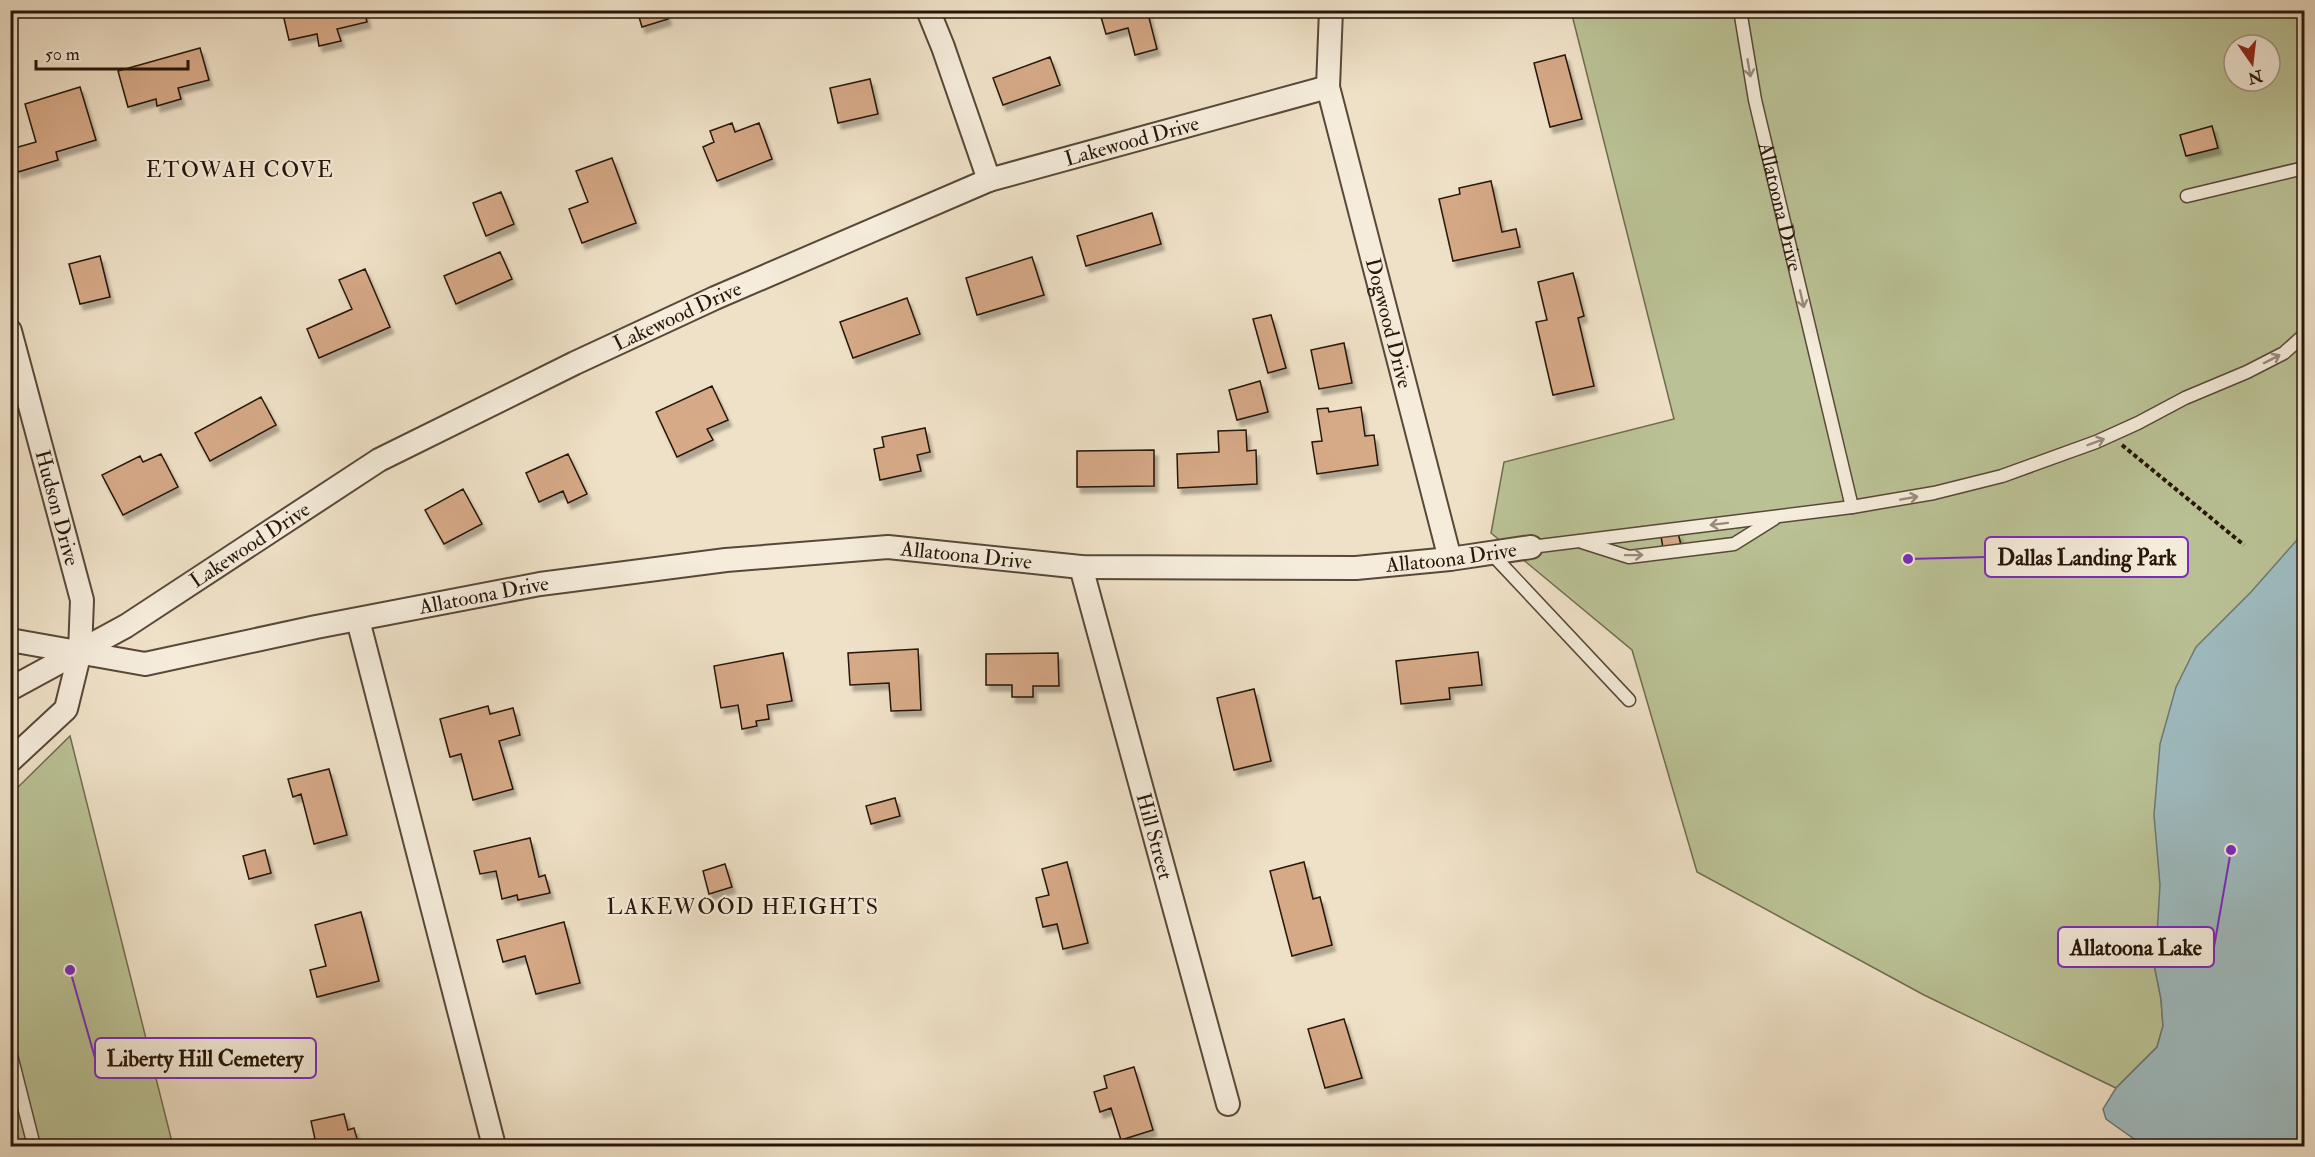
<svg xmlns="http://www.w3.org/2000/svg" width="2315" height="1157" viewBox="0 0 2315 1157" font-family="'IM FELL Double Pica',serif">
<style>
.green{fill:#bac295;stroke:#706c4f;stroke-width:1.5;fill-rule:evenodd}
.water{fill:#9ebbbf;stroke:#6e7976;stroke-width:1.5}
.building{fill:#d6a987;stroke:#261509;stroke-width:1.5;filter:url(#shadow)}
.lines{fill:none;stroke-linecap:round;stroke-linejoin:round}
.service-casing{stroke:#584838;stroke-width:15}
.minor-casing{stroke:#584838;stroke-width:26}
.path{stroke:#261509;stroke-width:4;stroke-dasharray:4.5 3;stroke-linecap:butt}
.service{stroke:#f5ecdb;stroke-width:12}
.minor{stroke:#f5ecdb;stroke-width:22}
.oneway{stroke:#988b7c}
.labels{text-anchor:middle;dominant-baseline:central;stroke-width:4.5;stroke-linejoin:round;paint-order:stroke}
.street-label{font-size:21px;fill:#261509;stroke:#f5ecdb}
.neighbourhood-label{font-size:22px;letter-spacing:1.5px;fill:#261509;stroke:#f5ecdb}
.leader{fill:none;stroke:#7b2cbf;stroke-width:2}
.callout-dot{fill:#7b2cbf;stroke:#f5ecdb;stroke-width:2}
.callout{fill:#f5ecdb;stroke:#7b2cbf;stroke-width:2}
.callout-label{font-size:22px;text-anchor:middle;font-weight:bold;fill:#261509}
</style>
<defs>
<filter id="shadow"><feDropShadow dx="3.5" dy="6" stdDeviation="1.5" flood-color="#0004"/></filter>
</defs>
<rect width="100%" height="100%" fill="#efe1c7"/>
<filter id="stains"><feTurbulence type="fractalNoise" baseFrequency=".00333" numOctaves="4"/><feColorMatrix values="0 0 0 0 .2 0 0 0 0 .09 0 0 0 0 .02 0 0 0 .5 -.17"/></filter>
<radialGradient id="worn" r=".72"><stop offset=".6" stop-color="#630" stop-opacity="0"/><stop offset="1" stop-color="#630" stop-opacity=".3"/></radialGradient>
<path class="green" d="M1571 11H2304V547L2159 928 2155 969 2161 999 2163 1026 2157 1047 2116 1088 1924 995 1697 872 1632 650 1491 533 1504 462 1674 419ZM2234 45H2270V81H2234Z
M70 736 173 1146H11V794Z"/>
<path class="water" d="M2304 532V1146H2144L2106 1119 2103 1109 2116 1088 2157 1047 2163 1026 2161 999 2155 969 2160 885 2154 815 2160 744 2176 687 2196 647 2251 592Z"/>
<path class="building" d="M282 10H364L367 22 337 29 341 41 319 46 317 34 289 40Z
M637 10H665L668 19 642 27Z
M1099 10H1147L1157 49 1135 55 1128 28 1106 34Z
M200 48 209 80 178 88 181 99 157 106 156 99 128 107 118 71Z
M1565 55 1582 119 1550 127 1534 63Z
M1050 57 1060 85 1003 105 993 78Z
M870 79 878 114 838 123 830 88Z
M80 87 96 140 56 152 58 160 18 172 11 149 36 142 25 104Z
M732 123 735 132 759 123 772 159 717 181 703 147 714 142 710 131Z
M2212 126 2218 148 2186 156 2180 135Z
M612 158 636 223 582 243 569 209 588 202 576 171Z
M1491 181 1502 232 1516 229 1520 247 1453 261 1439 199 1460 194 1459 188Z
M501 192 514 224 486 236 473 203Z
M1152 213 1161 244 1086 266 1077 236Z
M500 252 512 279 456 304 444 276Z
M100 256 110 297 80 304 69 264Z
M1032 257 1044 295 977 315 966 278Z
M365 269 390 327 319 358 307 329 352 309 339 280Z
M1573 273 1584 316 1578 318 1594 386 1553 395 1536 322 1547 320 1538 282Z
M907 298 920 334 853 358 840 322Z
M1271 315 1286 368 1268 373 1253 319Z
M1344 343 1352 383 1319 389 1311 350Z
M1260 381 1268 412 1237 420 1229 390Z
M712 386 728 420 707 429 713 440 677 457 656 412Z
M261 397 276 425 210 461 195 433Z
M1361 407 1365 436 1374 435 1378 465 1317 474 1312 442 1322 441 1317 409 1328 408 1329 412Z
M925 428 930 452 917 455 921 471 880 480 874 449 884 447 882 437Z
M1246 430 1247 451 1256 450 1257 484 1178 488 1177 454 1219 452 1218 431Z
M1154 450V486L1077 487V451Z
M161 454 178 487 123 515 102 475 140 456 143 462Z
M568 454 587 494 568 503 563 491 539 502 526 473Z
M463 489 482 524 444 544 425 510Z
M1678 533 1681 545 1663 548 1661 536Z
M918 649 921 710 891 711 889 683 850 685 848 653Z
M1478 652 1482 685 1449 688 1450 699 1401 704 1396 661Z
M783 653 792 701 767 705 769 719 756 721 757 726 742 729 738 705 721 708 714 666Z
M1058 653 1059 686H1033V697H1012V685H986V654Z
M1254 689 1271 761 1234 770 1217 698Z
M488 706 490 714 513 708 520 735 499 741 513 789 473 800 461 754 450 757 440 719Z
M329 769 347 835 314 844 301 794 293 797 288 779Z
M895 798 900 816 871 824 866 806Z
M530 838 539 877 545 875 550 893 518 900 517 895 502 899 496 871 480 874 474 851Z
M265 850 271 873 249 879 243 856Z
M1067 862 1088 943 1063 949 1057 924 1043 927 1036 898 1049 895 1042 869Z
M1304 862 1313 899 1320 897 1332 945 1292 956 1270 871Z
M725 864 732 887 709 894 703 871Z
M361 912 379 981 317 997 310 970 326 966 315 925Z
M564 922 580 983 536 994 525 956 503 962 497 940Z
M1344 1019 1362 1078 1325 1088 1308 1029Z
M1134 1067 1153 1130 1121 1140 1111 1108 1100 1112 1094 1092 1107 1088 1104 1076Z
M344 1114 348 1130 354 1128 359 1146H303L302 1142 315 1139 311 1121Z"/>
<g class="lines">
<g class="service-casing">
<g id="service">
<path id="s1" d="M1740 10 1755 100 1852 507"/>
<path d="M2187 196 2304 168"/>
<path d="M1582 542 1629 557 1734 544 1774 519"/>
<path d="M1531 547 1852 507 1934 493 2002 476 2096 442 2138 423 2185 398 2247 372 2284 353 2304 335"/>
<path d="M1490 552 1629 700"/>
<path d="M10 1051 34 1146"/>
</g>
</g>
<g class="minor-casing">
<g id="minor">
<path d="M928 10 943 47 989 180"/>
<path id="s2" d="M1331 10 1328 87 1450 559"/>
<path id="s3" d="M10 331 82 600 80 652 66 709 10 761"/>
<path id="s4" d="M1081 567 1228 1104"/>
<path d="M358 620 494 1146"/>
<path id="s5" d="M10 640 145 664 316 627 540 584 726 560 888 547 1081 567 1356 568 1450 559 1531 547"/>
<path id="s6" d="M10 689 126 626 379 460 575 363 715 298 989 180 1328 87"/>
</g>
</g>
<path class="path" d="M2122 445 2244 545"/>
<use href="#service" class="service"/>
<use href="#minor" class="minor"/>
</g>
<defs><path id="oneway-shaft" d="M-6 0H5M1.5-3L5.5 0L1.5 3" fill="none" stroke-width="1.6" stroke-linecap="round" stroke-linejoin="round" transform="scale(1.5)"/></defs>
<g class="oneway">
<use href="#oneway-shaft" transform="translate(1749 68) rotate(80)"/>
<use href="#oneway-shaft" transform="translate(1802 299) rotate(77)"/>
<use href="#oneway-shaft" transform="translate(2272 359) rotate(-27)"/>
<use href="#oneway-shaft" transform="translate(2096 442) rotate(-21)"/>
<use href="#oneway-shaft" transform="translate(1909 498) rotate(-10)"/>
<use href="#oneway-shaft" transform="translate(1719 524) rotate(173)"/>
<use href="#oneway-shaft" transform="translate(1634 555) rotate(-1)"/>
</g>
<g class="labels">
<g class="street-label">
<text stroke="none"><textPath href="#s6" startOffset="1254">Lakewood Drive</textPath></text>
<text stroke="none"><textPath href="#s1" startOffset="201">Allatoona Drive</textPath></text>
<text stroke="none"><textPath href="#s6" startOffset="766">Lakewood Drive</textPath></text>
<text stroke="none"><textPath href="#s2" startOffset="321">Dogwood Drive</textPath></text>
<text stroke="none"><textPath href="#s3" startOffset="183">Hudson Drive</textPath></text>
<text stroke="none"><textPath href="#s6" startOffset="280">Lakewood Drive</textPath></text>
<text stroke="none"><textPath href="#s5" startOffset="969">Allatoona Drive</textPath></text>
<text stroke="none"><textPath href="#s5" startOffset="1455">Allatoona Drive</textPath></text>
<text stroke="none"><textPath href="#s5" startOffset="483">Allatoona Drive</textPath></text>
<text stroke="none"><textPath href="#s4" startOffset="279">Hill Street</textPath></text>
</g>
<g class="neighbourhood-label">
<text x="240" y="170">ETOWAH COVE</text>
<text x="743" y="907">LAKEWOOD HEIGHTS</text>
</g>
</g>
<path class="leader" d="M1908 559L1985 557M2231 850L2214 947M70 970L95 1058"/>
<g class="callout-dot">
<circle cx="1908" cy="559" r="6"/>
<circle cx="2231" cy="850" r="6"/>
<circle cx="70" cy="970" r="6"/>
</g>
<g class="callout">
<rect x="1985" y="537" width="203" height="40" rx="6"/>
<rect x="2058" y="927" width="156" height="40" rx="6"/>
<rect x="95" y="1038" width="221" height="40" rx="6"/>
</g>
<g class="callout-label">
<text x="2087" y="565">Dallas Landing Park</text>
<text x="2136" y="955">Allatoona Lake</text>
<text x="205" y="1066">Liberty Hill Cemetery</text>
</g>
<rect width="2315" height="1157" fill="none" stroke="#efe1c7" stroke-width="36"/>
<rect x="12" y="12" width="2291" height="1133" fill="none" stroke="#261509" stroke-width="3"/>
<rect x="18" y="18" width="2279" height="1121" fill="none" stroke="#261509" stroke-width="1.5"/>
<g transform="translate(2252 63) rotate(166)"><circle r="28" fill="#f5ecdb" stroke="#a29687" stroke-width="1.5"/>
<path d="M0-4.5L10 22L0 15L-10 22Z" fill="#8f2418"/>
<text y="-9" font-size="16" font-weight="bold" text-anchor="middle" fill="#261509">N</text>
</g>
<path d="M36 60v9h152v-9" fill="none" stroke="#261509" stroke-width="3"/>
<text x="45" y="60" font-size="18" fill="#261509" stroke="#f5ecdb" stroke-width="4.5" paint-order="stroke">50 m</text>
<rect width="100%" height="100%" filter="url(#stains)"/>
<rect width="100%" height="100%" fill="url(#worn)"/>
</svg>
